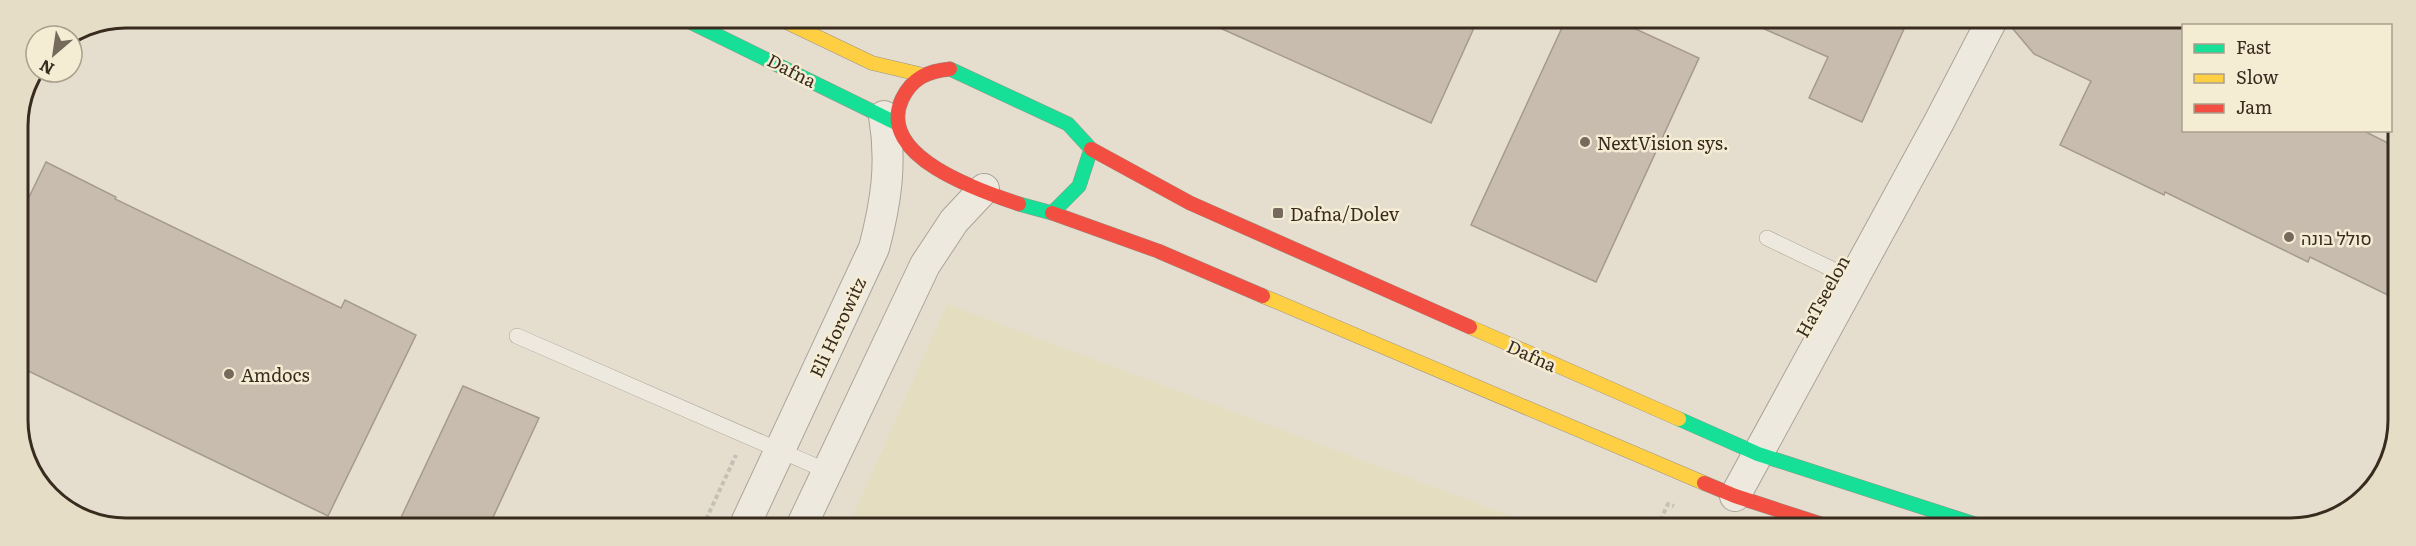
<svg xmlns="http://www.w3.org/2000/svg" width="2416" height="546" viewBox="0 0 2416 546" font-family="Literata,Heebo,serif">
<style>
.farmland{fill:#e4ddbf}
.building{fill:#c8bcaf;stroke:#a59a8d;stroke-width:1.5}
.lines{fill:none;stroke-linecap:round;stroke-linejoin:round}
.lane-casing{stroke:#aaa397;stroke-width:16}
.street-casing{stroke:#aaa397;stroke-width:32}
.fast-casing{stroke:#9a9286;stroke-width:15}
.slow-casing{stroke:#9a9286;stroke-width:15}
.jam-casing{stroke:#9a9286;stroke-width:15}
.path{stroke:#c5bfb6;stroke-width:4;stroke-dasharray:4.5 3;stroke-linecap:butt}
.lane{stroke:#ede9df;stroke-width:15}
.street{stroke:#ede9df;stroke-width:30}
.fast{stroke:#16e098;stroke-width:14}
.slow{stroke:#ffcf43;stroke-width:14}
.jam{stroke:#f24e42;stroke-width:14}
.poi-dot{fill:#756a5c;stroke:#f5ecd4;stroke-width:2}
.labels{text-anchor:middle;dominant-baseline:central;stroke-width:5;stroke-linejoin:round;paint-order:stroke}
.street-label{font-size:18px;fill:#392c1f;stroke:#f5ecd4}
.poi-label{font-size:18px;fill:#392c1f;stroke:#f5ecd4;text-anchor:start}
.rim{fill:none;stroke:#392c1f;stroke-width:3}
</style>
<rect width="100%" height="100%" fill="#e5dece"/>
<path class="farmland" d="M947 304 1540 527H848Z"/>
<path class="building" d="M1200 19H1478L1431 123Z
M1566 19H1614L1699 58 1596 282 1471 225Z
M1744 20H1908L1862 122 1809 98 1828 57Z
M2009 20H2184V130H2362L2396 147V299L2310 257 2308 262 2165 192 2164 195 2060 145 2091 81 2034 54 2008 23Z
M46 162 116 197 115 199 341 308 345 300 416 335 328 516 20 367 19 218Z
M463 386 539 418 489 526H397Z"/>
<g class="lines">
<g class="lane-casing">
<path id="lane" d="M1767 238 1836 271
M517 336 827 471"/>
</g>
<g class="street-casing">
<path id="street" d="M2303 20 2316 26
M1735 496 1939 122 1992 20
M744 527 874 248C886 203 892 163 884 116
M801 527 925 265 954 221 984 189"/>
</g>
<g class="fast-casing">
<path id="fast" d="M684 19 898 124
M950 69 1068 124 1091 149 1079 186 1052 213 1019 204
M1679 419 1758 454 1987 528"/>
</g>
<g class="slow-casing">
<path id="slow" d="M780 19 872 63 919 74
M1263 296 1704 483
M1470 327 1679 419"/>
</g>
<g class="jam-casing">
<path id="jam" d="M950 69C928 71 912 78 902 99 875 156 980 191 1019 204
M1091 149 1190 203 1470 327
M1052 213 1158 251 1263 296
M1704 483 1735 496 1830 527"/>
</g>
<path class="path" d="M703 526 736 455
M1657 527 1668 504 1674 506"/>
<use href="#lane" class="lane"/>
<use href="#street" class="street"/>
<use href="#fast" class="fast"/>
<use href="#slow" class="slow"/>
<use href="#jam" class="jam"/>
</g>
<g class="poi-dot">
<circle cx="1585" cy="142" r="6"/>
<rect x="1272" y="207" width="12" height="12" rx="3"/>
<circle cx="2289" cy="237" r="6"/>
<circle cx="229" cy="374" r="6"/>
</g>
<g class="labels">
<g class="street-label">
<text transform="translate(792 70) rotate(27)">Dafna</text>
<text transform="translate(1822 296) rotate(-61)">HaTseelon</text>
<text transform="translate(837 327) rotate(-65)">Eli Horowitz</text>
<text transform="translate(1532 355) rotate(24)">Dafna</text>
</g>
<g class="poi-label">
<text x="1597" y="142">NextVision sys.</text>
<text x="1290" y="213">Dafna/Dolev</text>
<text x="2301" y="237">סולל בונה</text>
<text x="241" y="374">Amdocs</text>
</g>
</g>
<path d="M0 0H2416V546H0ZM126 28H2290A98 98 0 0 1 2388 126V420A98 98 0 0 1 2290 518H126A98 98 0 0 1 28 420V126A98 98 0 0 1 126 28Z" fill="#e6ddc6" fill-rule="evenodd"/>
<path class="rim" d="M126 28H2290A98 98 0 0 1 2388 126V420A98 98 0 0 1 2290 518H126A98 98 0 0 1 28 420V126A98 98 0 0 1 126 28Z"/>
<rect x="2182" y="24" width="210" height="108" fill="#f5ecd4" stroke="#aa9f8c" stroke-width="1.5"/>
<rect x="2194" y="44" width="30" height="9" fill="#16e098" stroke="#aa9f8c" stroke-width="1.5"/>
<text x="2236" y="54" font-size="18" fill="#392c1f">Fast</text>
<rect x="2194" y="74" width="30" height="9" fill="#ffcf43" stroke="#aa9f8c" stroke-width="1.5"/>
<text x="2236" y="84" font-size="18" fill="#392c1f">Slow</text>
<rect x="2194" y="104" width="30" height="9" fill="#f24e42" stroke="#aa9f8c" stroke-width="1.5"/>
<text x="2236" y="114" font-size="18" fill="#392c1f">Jam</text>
<g transform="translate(54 54) rotate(209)"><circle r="28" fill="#f5ecd4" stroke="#aa9f8c" stroke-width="1.5"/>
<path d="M0-4.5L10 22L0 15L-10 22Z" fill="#756a5c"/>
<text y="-9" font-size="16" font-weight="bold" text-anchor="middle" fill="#392c1f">N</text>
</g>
</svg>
